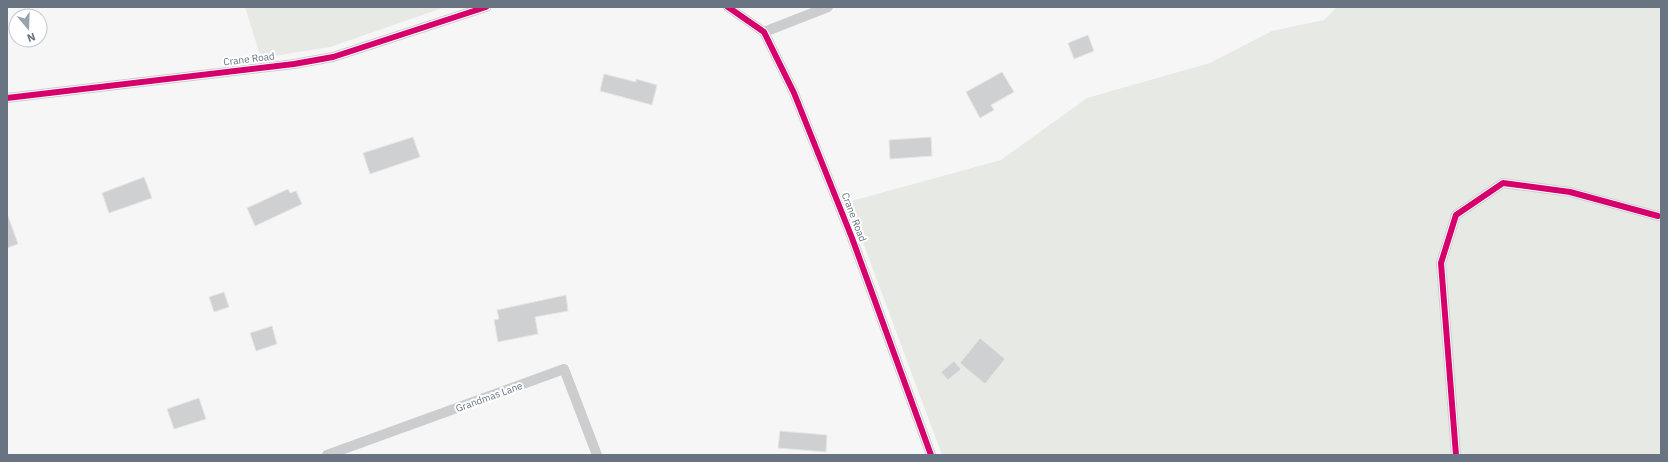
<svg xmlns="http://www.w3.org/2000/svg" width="1668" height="462" viewBox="0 0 1668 462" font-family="'IBM Plex Sans',sans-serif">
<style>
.green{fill:#e6e9e4}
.building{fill:#cfd0d1;stroke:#e6e6e6}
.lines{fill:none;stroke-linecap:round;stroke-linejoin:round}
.minor{stroke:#cccdcf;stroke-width:10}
.cycleway-casing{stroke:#fff;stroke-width:8}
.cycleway{stroke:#d6006c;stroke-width:6}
.labels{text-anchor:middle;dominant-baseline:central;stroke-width:4;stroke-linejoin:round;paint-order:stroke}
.street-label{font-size:10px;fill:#697483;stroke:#fff}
</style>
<rect width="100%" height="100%" fill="#f6f6f6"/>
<path class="green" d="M245 7H445L330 47 261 58Z
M1337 7H1661V455H942L848 202 1001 160 1087 98 1210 63 1272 31 1324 20Z"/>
<path class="building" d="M1088 35 1094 51 1074 59 1068 43Z
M1002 72 1014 92 991 105 994 110 980 118 966 92Z
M604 74 636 82V79L657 85 652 105 600 91Z
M413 137 420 157 370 174 363 153Z
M931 137 932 156 890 159 889 140Z
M144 177 152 198 109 213 102 193Z
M288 189 290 193 296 191 302 204 255 226 247 208Z
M7 216H8L18 244 7 248Z
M224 292 229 307 214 312 209 297Z
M566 295 568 311 535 317 538 334 498 342 494 320 499 319 497 310Z
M272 326 277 344 256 351 250 333Z
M980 338 1005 359 985 384 960 363Z
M954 361 961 369 948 380 941 372Z
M199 398 206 419 174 429 167 409Z
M780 431 827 435 826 452 778 448Z"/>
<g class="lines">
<path class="minor" d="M728 7 764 32 794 93 852 238 931 455
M764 32 828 7
M7 98 294 64 333 57 486 7
M327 455 564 369 597 455
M1456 455 1441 263 1456 215 1503 183 1570 192 1658 216"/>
<g class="cycleway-casing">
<path id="cycleway" d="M728 7 764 32 794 93 852 238 931 455
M7 98 294 64 333 57 486 7
M1456 455 1441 263 1456 215 1503 183 1570 192 1658 216"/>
</g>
<use href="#cycleway" class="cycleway"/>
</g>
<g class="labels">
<g class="street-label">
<text transform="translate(249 59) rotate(-7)">Crane Road</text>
<text transform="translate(854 217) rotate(69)">Crane Road</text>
<text transform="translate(489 397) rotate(-20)">Grandmas Lane</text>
</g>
</g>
<rect width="1668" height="462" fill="none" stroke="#697483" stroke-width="16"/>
<g transform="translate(28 28) rotate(161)"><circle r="19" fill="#ffffff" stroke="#c3c7cd"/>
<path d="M0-3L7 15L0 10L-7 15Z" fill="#9aa2ab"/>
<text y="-6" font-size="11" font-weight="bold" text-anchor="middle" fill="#697483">N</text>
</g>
</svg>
